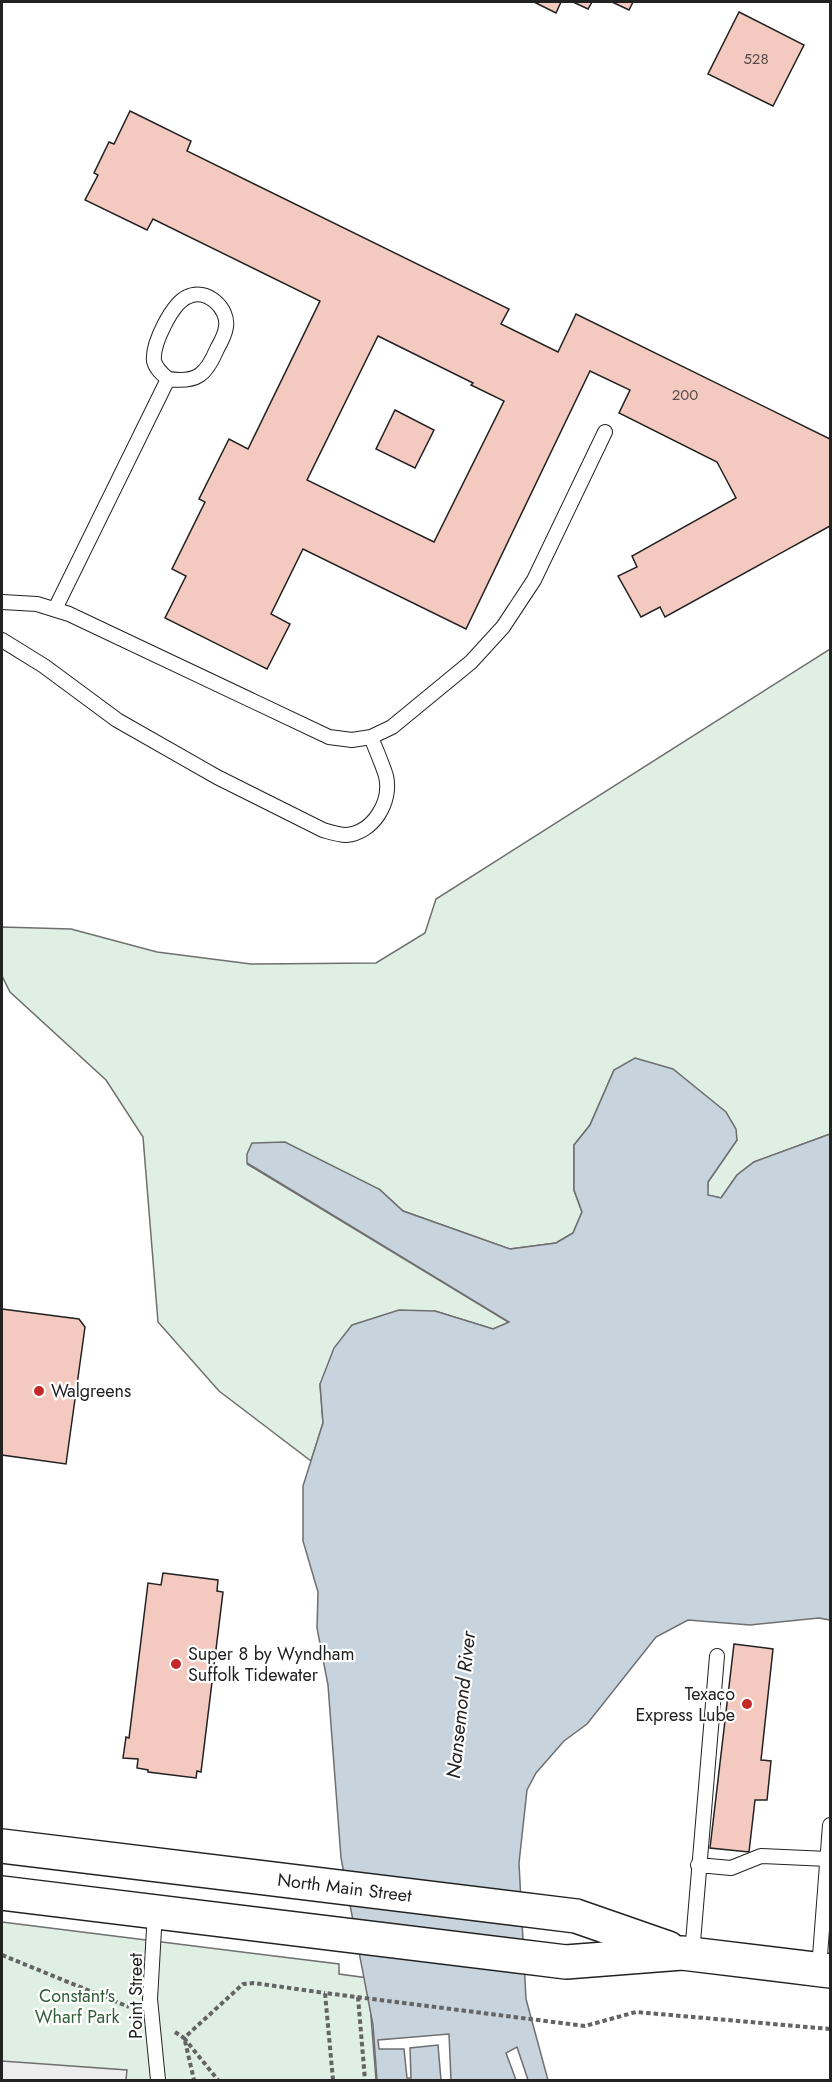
<svg xmlns="http://www.w3.org/2000/svg" width="832" height="2082" viewBox="0 0 832 2082" font-family="Jost,sans-serif">
<style>
.green{fill:#e0efe3;stroke:#6f6f6f;stroke-width:1.5}
.parking{fill:#ededed;stroke:#6f6f6f;stroke-width:1.5}
.water{fill:#c7d3dd;stroke:#6f6f6f;stroke-width:1.5}
.pier{fill:#fff;stroke:#6f6f6f;stroke-width:1.5}
.building{fill:#f3c9c0;stroke:#222;stroke-width:1.5;fill-rule:evenodd}
.lines{fill:none;stroke-linecap:round;stroke-linejoin:round}
.lane-casing{stroke:#222;stroke-width:16}
.primary-casing{stroke:#222;stroke-width:36}
.path{stroke:#646464;stroke-width:4;stroke-dasharray:4.5 3;stroke-linecap:butt}
.lane{stroke:#fff;stroke-width:14}
.primary{stroke:#fff;stroke-width:33}
.poi-dot{fill:#c62828;stroke:#fff;stroke-width:2}
.labels{text-anchor:middle;dominant-baseline:central;stroke-width:4.5;stroke-linejoin:round;paint-order:stroke}
.number-label{font-size:15px;fill:#564c4a}
.poi-label{font-size:18px;fill:#222;stroke:#fff;text-anchor:start}
.street-label{font-size:18px;fill:#222;stroke:#fff}
.park-label{font-size:18px;fill:#2f5e38;stroke:#fff}
.water-label{font-size:20px;font-style:italic;fill:#222;stroke:#fff}
</style>
<rect width="100%" height="100%" fill="#fff"/>
<path class="green" d="M830 649V1134L754 1162 737 1175 721 1198 707 1195 708 1182 737 1140 614 1070 590 1125 574 1145V1190L582 1212 573 1233 556 1243 510 1249 403 1211 379 1189 247 1164 510 1323 493 1329 435 1311 320 1384 323 1423 311 1461 219 1391 158 1322 143 1137 106 1080 10 992 2 976V927L71 929 157 952 251 964 376 963 425 933 436 899Z
M2 1922 339 1964V1974L368 1978 376 2080H2Z"/>
<path class="parking" d="M2 2061 127 2070 126 2080H2Z"/>
<path class="water" d="M635 1058 673 1069 726 1112 736 1129 737 1140 708 1182V1195L721 1198 737 1175 754 1162 830 1134V1620L819 1618 750 1625 688 1620 656 1637 587 1724 564 1741 536 1773 527 1790 519 1863 526 1999 548 2080H377L373 2025 341 1858 328 1685 317 1628 318 1592 303 1541V1486L323 1423 320 1384 334 1348 352 1325 399 1310 435 1311 493 1329 509 1322 247 1163V1154L252 1143 285 1142 379 1189 403 1211 510 1249 556 1243 573 1233 582 1212 574 1190V1145L590 1125 614 1070Z"/>
<path class="pier" d="M449 2034 451 2080H441L438 2045 410 2048 411 2078H407L404 2049H379L378 2040Z
M517 2047 528 2080H516L506 2053Z"/>
<path class="building" d="M534 2H561L556 13Z
M573 2H592L588 9Z
M612 2H633L629 10Z
M739 12 804 45 773 106 708 74Z
M130 111 191 141 187 151 509 309 501 324 558 352 576 314 830 439V526L665 617 660 607 641 617 618 576 637 567 632 556 736 498 717 462 619 413 630 390 590 371 466 629 303 549 271 614 290 624 267 669 165 618 186 576 172 569 205 502 199 499 229 439 248 449 320 301 153 219 147 230 85 200 98 175 94 173 109 142 114 144ZM378 336 473 383 471 385 504 401 434 542 307 480Z
M395 410 434 430 415 468 376 449Z
M2 1309 79 1319 85 1327 66 1464 2 1455Z
M163 1573 218 1580 217 1591 223 1592 201 1772 197 1771 196 1778 148 1772V1770L137 1768 138 1759 123 1758 126 1737 129 1738 148 1583 161 1585Z
M734 1644 773 1649 761 1760 771 1761 767 1800H755L749 1852 710 1848Z"/>
<g class="lines">
<g class="lane-casing">
<path id="lane" d="M2 602 37 604 69 614 329 737 352 740 371 737 392 727 471 662 503 627 534 580 605 432
M55 609 168 379C197 383 206 375 217 349 221 342 225 335 226 327 229 308 206 287 187 297 172 304 152 344 154 361 156 369 162 374 168 379
M2 640 44 666 117 720 217 777 323 830C330 832 338 835 346 835 373 833 392 802 386 776 382 763 376 750 371 737
M698 1865 731 1868 761 1856 828 1859
M155 1912 150 1999 158 2080
M692 1954 717 1656
M819 1969 830 1825"/>
</g>
<g class="primary-casing">
<g id="primary">
<path id="s1" d="M2 1846 576 1916 668 1948"/>
<path d="M2 1893 566 1962 682 1953 830 1971"/>
</g>
</g>
<path class="path" d="M2 1955 129 2007
M358 1997 365 2080
M175 2032 184 2038 243 1984 254 1983 325 1993
M184 2038 218 2080
M185 2041 194 2080
M333 2080 325 1993 585 2026 636 2012 830 2029"/>
<use href="#lane" class="lane"/>
<use href="#primary" class="primary"/>
</g>
<g class="poi-dot">
<circle cx="39" cy="1391" r="6"/>
<circle cx="176" cy="1664" r="6"/>
<circle cx="747" cy="1704" r="6"/>
</g>
<g class="labels">
<g class="number-label">
<text x="756" y="59">528</text>
<text x="685" y="395">200</text>
</g>
<g class="poi-label">
<text x="51" y="1391">Walgreens</text>
<text x="188" y="1654">Super 8 by Wyndham<tspan x="188" dy="21">Suffolk Tidewater</tspan></text>
<text x="735" y="1694" text-anchor="end">Texaco<tspan x="735" dy="21">Express Lube</tspan></text>
</g>
<g class="street-label">
<text stroke="none"><textPath href="#s1" startOffset="345">North Main Street</textPath></text>
<text transform="translate(136 1996) rotate(-90)">Point Street</text>
</g>
<g class="park-label">
<text x="77" y="1996">Constant's<tspan x="77" dy="21">Wharf Park</tspan></text>
</g>
<g class="water-label">
<text transform="translate(461 1705) rotate(-84)">Nansemond River</text>
</g>
</g>
<rect width="832" height="2082" fill="none" stroke="#222222" stroke-width="6"/>
</svg>
